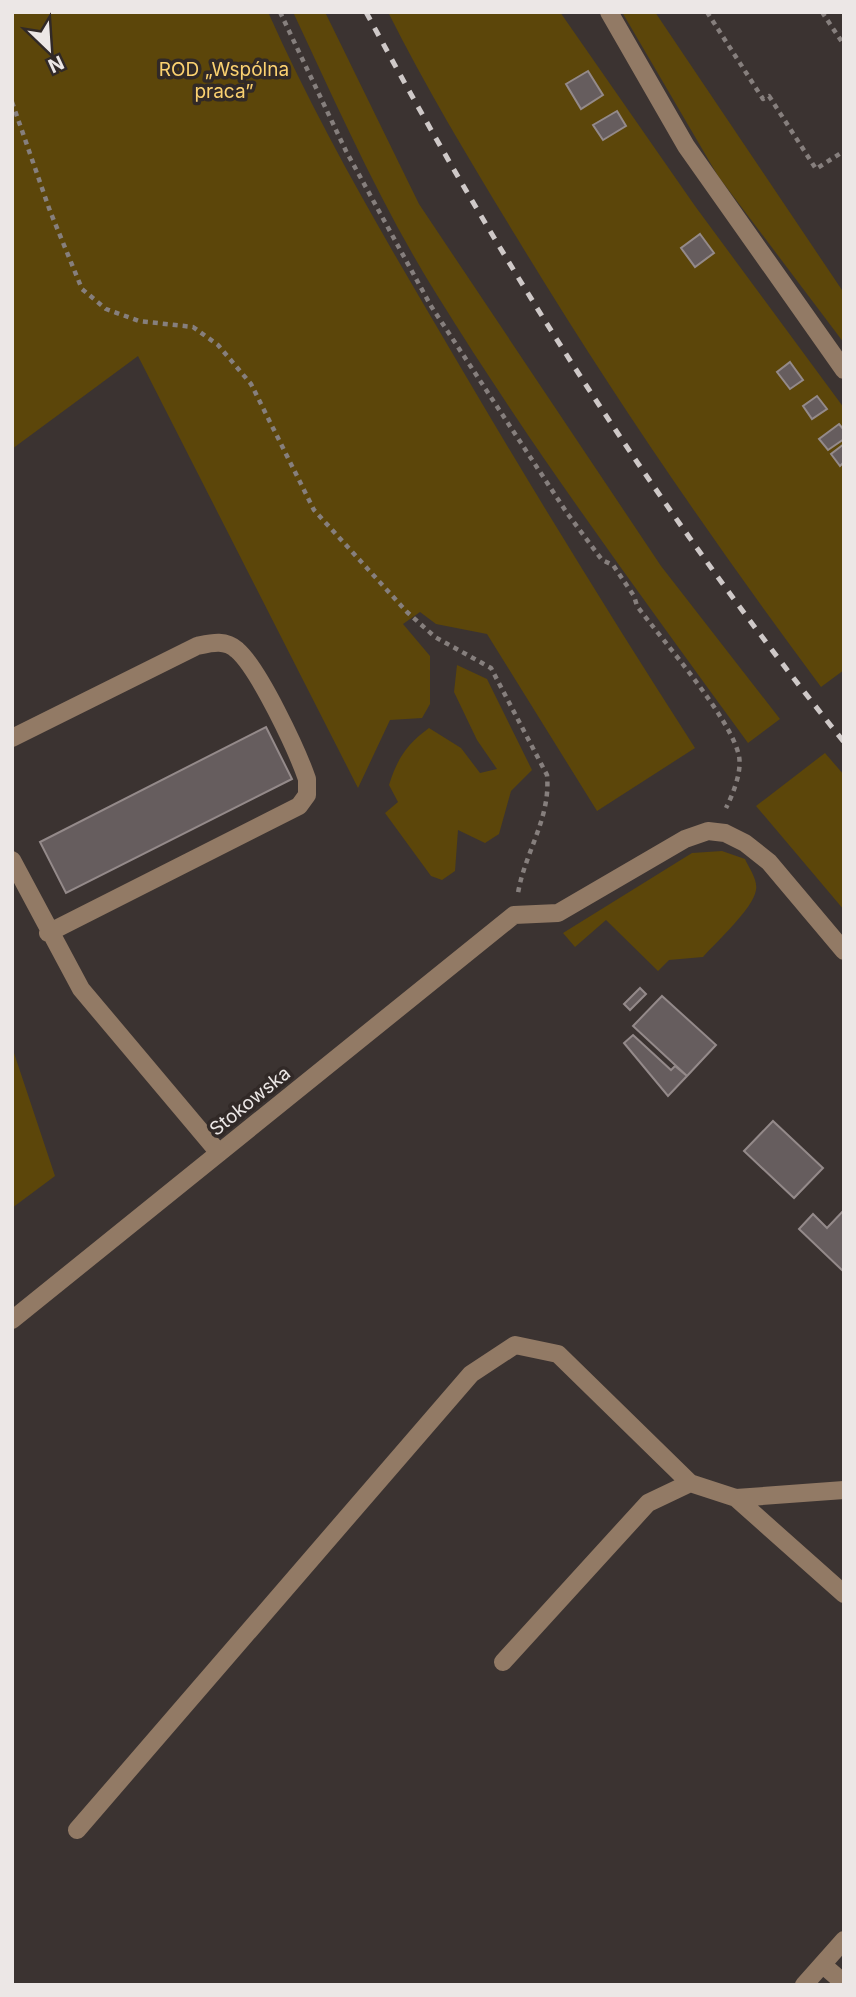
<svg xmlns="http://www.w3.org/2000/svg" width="856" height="1997" viewBox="0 0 856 1997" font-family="Inter,sans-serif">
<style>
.green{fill:#5c460a}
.building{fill:#665d5e;stroke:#948a8a;stroke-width:2}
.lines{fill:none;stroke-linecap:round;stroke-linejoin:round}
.path{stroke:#867f7d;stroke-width:4.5;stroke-dasharray:5 5;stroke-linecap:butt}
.minor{stroke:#927a65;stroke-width:18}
.rail{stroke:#cfc9c8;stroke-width:5;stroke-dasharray:9 9;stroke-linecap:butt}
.labels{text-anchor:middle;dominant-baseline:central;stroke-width:7;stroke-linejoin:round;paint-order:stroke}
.park-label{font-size:19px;fill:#fbd170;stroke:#312927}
.street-label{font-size:19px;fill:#ece7e6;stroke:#312927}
</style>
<rect width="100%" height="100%" fill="#3b3331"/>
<path class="green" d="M12 12H268C321 131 388 244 454 356 532 489 612 619 695 748L597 811 487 634 436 624 420 612 403 624 430 656V704L422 718 390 720 358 788 138 356 12 449Z
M293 12H325L419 204 661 566 780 719 748 743C641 596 533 450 437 295 382 207 337 106 293 12Z
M388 12H560L695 206 844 408V670L821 687C713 542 611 393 517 238 472 164 427 90 388 12Z
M622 12H655L844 293V343L718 176Z
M457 665 487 679 532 770 511 791 499 834 485 843 458 830 455 871 442 880 431 876 385 813 398 802 389 785C397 759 407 744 429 728L461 748 480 773 497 769 477 740 454 692Z
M825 753 844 775V910L756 806Z
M722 851 745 859C749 868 758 880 756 890 753 909 716 942 703 957L669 960 658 971 606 920 575 947 563 933 692 853Z
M12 1047 55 1176 12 1208Z"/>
<path class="building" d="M588 71 603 95 581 109 566 84Z
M617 111 626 126 603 140 593 125Z
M700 234 714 253 695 267 681 248Z
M790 362 803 380 790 389 777 372Z
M817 396 827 409 812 419 803 406Z
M839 424 844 430V439L828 450 819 439Z
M844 444V462L840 466 831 454Z
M266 727 292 779 66 893 40 842Z
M640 988 646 994 630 1010 624 1004Z
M662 996 716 1045 687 1076 633 1026Z
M633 1035 671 1070 675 1066 687 1076 668 1096 624 1043Z
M773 1121 823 1168 794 1198 744 1151Z
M844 1210V1272L799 1229 813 1214 827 1228Z"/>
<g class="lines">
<path class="path" d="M280 12 346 151 431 306 567 513 602 560 613 565 634 596 637 606C663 641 731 718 739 756 742 772 733 794 726 808
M707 12 763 99 769 96 816 169 844 151
M822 12 844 45
M12 102 50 211 82 289 106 309 139 321 193 327 218 345 251 384 314 510 407 612 435 637 491 668 547 775C551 818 525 852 518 893"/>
<path class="minor" d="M609 12 686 146 844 370
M12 738 197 646C211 643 225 639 237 650 259 669 297 750 307 779V795L299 806 48 933
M12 860 81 989 219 1153
M12 1320 514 915 558 913 685 839 708 831 725 833 745 843 769 862 844 951
M736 1498 844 1490
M503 1662 648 1503 690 1483 736 1498 844 1594
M77 1830 471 1374 515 1345 558 1354 690 1483
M823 1965 844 1983
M804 1985 844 1940"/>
<path class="rail" d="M366 12C504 269 661 515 844 742"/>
</g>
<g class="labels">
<g class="park-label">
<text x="224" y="69">ROD „Wspólna<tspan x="224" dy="22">praca”</tspan></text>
</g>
<g class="street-label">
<text transform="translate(250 1101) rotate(-39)">Stokowska</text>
</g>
</g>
<rect width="856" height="1997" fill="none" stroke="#ece7e6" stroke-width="28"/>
<g transform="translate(49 49) rotate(155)" stroke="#312927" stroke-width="5" paint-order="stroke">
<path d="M0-5L12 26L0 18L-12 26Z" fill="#ece7e6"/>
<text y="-10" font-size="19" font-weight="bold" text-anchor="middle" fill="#ece7e6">N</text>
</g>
</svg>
